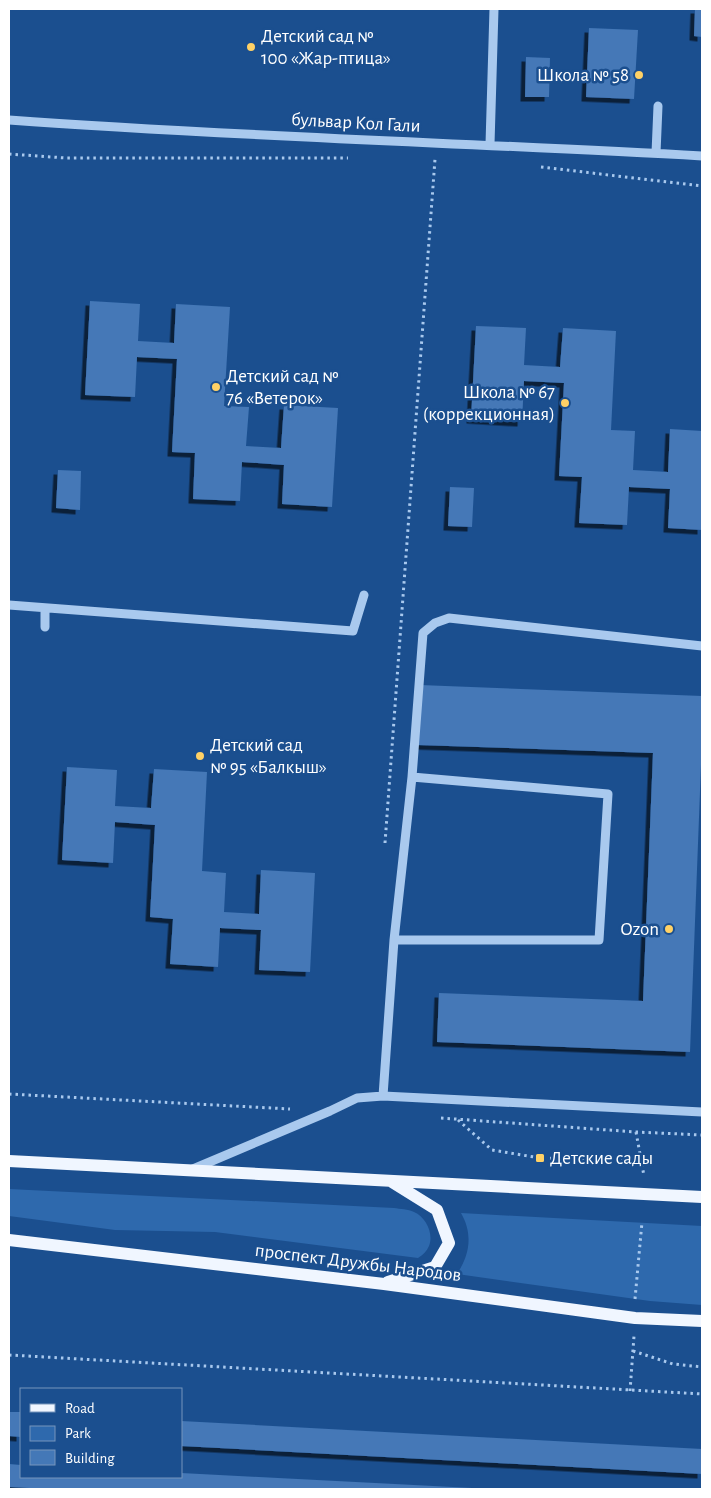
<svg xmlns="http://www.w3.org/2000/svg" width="711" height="1498" viewBox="0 0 711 1498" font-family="'Alegreya Sans',sans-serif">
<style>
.green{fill:#2e69ad}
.building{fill:#4478b7;filter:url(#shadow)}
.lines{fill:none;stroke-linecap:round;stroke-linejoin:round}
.path{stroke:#a9c9ee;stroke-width:3;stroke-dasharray:2.5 4;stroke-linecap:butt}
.minor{stroke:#a9c9ee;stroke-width:9}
.major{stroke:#f0f6ff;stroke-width:12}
.poi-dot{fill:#ffd166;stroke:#1b4f8f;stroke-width:2}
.labels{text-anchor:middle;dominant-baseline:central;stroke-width:5;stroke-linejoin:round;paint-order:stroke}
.poi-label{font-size:19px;fill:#fff;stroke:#1b4f8f;text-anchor:start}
.street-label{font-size:19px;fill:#fff;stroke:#1b4f8f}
</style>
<defs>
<filter id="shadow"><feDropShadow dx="-4.5" dy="4.5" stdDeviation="0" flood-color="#0009"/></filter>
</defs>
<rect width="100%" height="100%" fill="#1b4f8f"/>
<path class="green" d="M9 1189 394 1208C400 1209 408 1209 414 1212 426 1217 434 1234 429 1246 427 1251 423 1255 418 1258L215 1232 115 1230 9 1216Z
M461 1213 702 1226V1305L650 1301 457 1274C470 1254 473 1234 461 1213Z"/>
<path class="building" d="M695 9H702V37L694 36Z
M589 28 638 30 634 99 586 97Z
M526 57 550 58 549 97H525Z
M90 301 140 304 138 341 174 343 176 304 230 307 224 406 249 407 246 446 281 448 284 405 338 408 332 507 282 504 284 465 242 462 240 501 193 499 195 453 172 452 177 359 137 357 135 397 85 395Z
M476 326 526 328 524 365 560 367 563 328 616 331 611 430 635 431 633 470 668 472 670 429 702 431V530L668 528 670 489 629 487 627 525 579 523 582 477 559 476 564 383 524 381 522 422 471 419Z
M58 470 81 471 80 510 56 508Z
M450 487 474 488 472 527 448 526Z
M420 685 702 696V739L690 1052 437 1042 439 993 643 1001 653 753 418 745Z
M67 767 117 770 115 806 151 808 154 769 207 772 202 871 226 873 224 912 259 914 261 870 315 873 310 972 259 970 261 930 220 928 218 967 170 964 173 919 150 917 155 825 115 822 113 863 62 860Z
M9 1412H21V1437L9 1436Z
M181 1421 702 1449V1474L181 1446Z
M9 1464 21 1465V1477H181V1473L472 1488V1489H49L9 1487Z"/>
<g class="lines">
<path class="path" d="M9 154 66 158H348
M541 167 702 186
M385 843 435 159
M9 1094 290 1109
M441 1118 636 1132 702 1135
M458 1120 492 1150 540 1158 640 1161
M636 1132 644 1176
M635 1299 642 1222
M633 1351 673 1364 702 1367
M9 1355 702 1394
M630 1391 634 1336"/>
<path class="minor" d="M9 120C240 137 471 143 702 156
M490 144 494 9
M656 153 658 106
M9 605 353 631 364 595
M45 627V609
M412 777 423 633 435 623 449 618 702 646
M383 1096 394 940 412 777 608 794 599 940H394
M193 1169 330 1111 357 1098 383 1096 702 1112"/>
<path class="major" d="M9 1161 702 1197
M9 1240 384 1284 635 1318 702 1321
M388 1282 435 1267 449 1243 437 1210 392 1182"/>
</g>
<g class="poi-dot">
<circle cx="251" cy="47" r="5"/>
<circle cx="639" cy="75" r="5"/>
<circle cx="216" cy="387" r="5"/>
<circle cx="565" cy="403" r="5"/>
<circle cx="200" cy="756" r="5"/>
<circle cx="669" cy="929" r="5"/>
<rect x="535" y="1153" width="10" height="10" rx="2.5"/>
</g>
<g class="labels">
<g class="poi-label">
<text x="261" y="36">Детский сад №<tspan x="261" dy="22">100 «Жар-птица»</tspan></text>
<text x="629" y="75" text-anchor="end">Школа № 58</text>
<text x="226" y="376">Детский сад №<tspan x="226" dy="22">76 «Ветерок»</tspan></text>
<text x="555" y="392" text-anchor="end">Школа № 67<tspan x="555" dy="22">(коррекционная)</tspan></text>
<text x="210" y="745">Детский сад<tspan x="210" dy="22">№ 95 «Балкыш»</tspan></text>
<text x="659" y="929" text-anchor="end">Ozon</text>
<text x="550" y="1158">Детские сады</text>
</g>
<g class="street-label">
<text transform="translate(356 123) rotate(3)">бульвар Кол Гали</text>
<text transform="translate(358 1263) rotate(7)">проспект Дружбы Народов</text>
</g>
</g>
<rect width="711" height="1498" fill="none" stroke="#ffffff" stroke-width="20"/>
<rect x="20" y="1388" width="162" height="90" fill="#1b4f8f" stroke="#7695bc"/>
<rect x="30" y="1404" width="25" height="8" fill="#f0f6ff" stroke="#7695bc"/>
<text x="65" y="1413" font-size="15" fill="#ffffff">Road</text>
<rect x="30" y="1426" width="25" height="15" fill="#2e69ad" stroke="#7695bc"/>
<text x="65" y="1438" font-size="15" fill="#ffffff">Park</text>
<rect x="30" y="1450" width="25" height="15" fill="#4478b7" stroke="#7695bc"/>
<text x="65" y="1463" font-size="15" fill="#ffffff">Building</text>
</svg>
